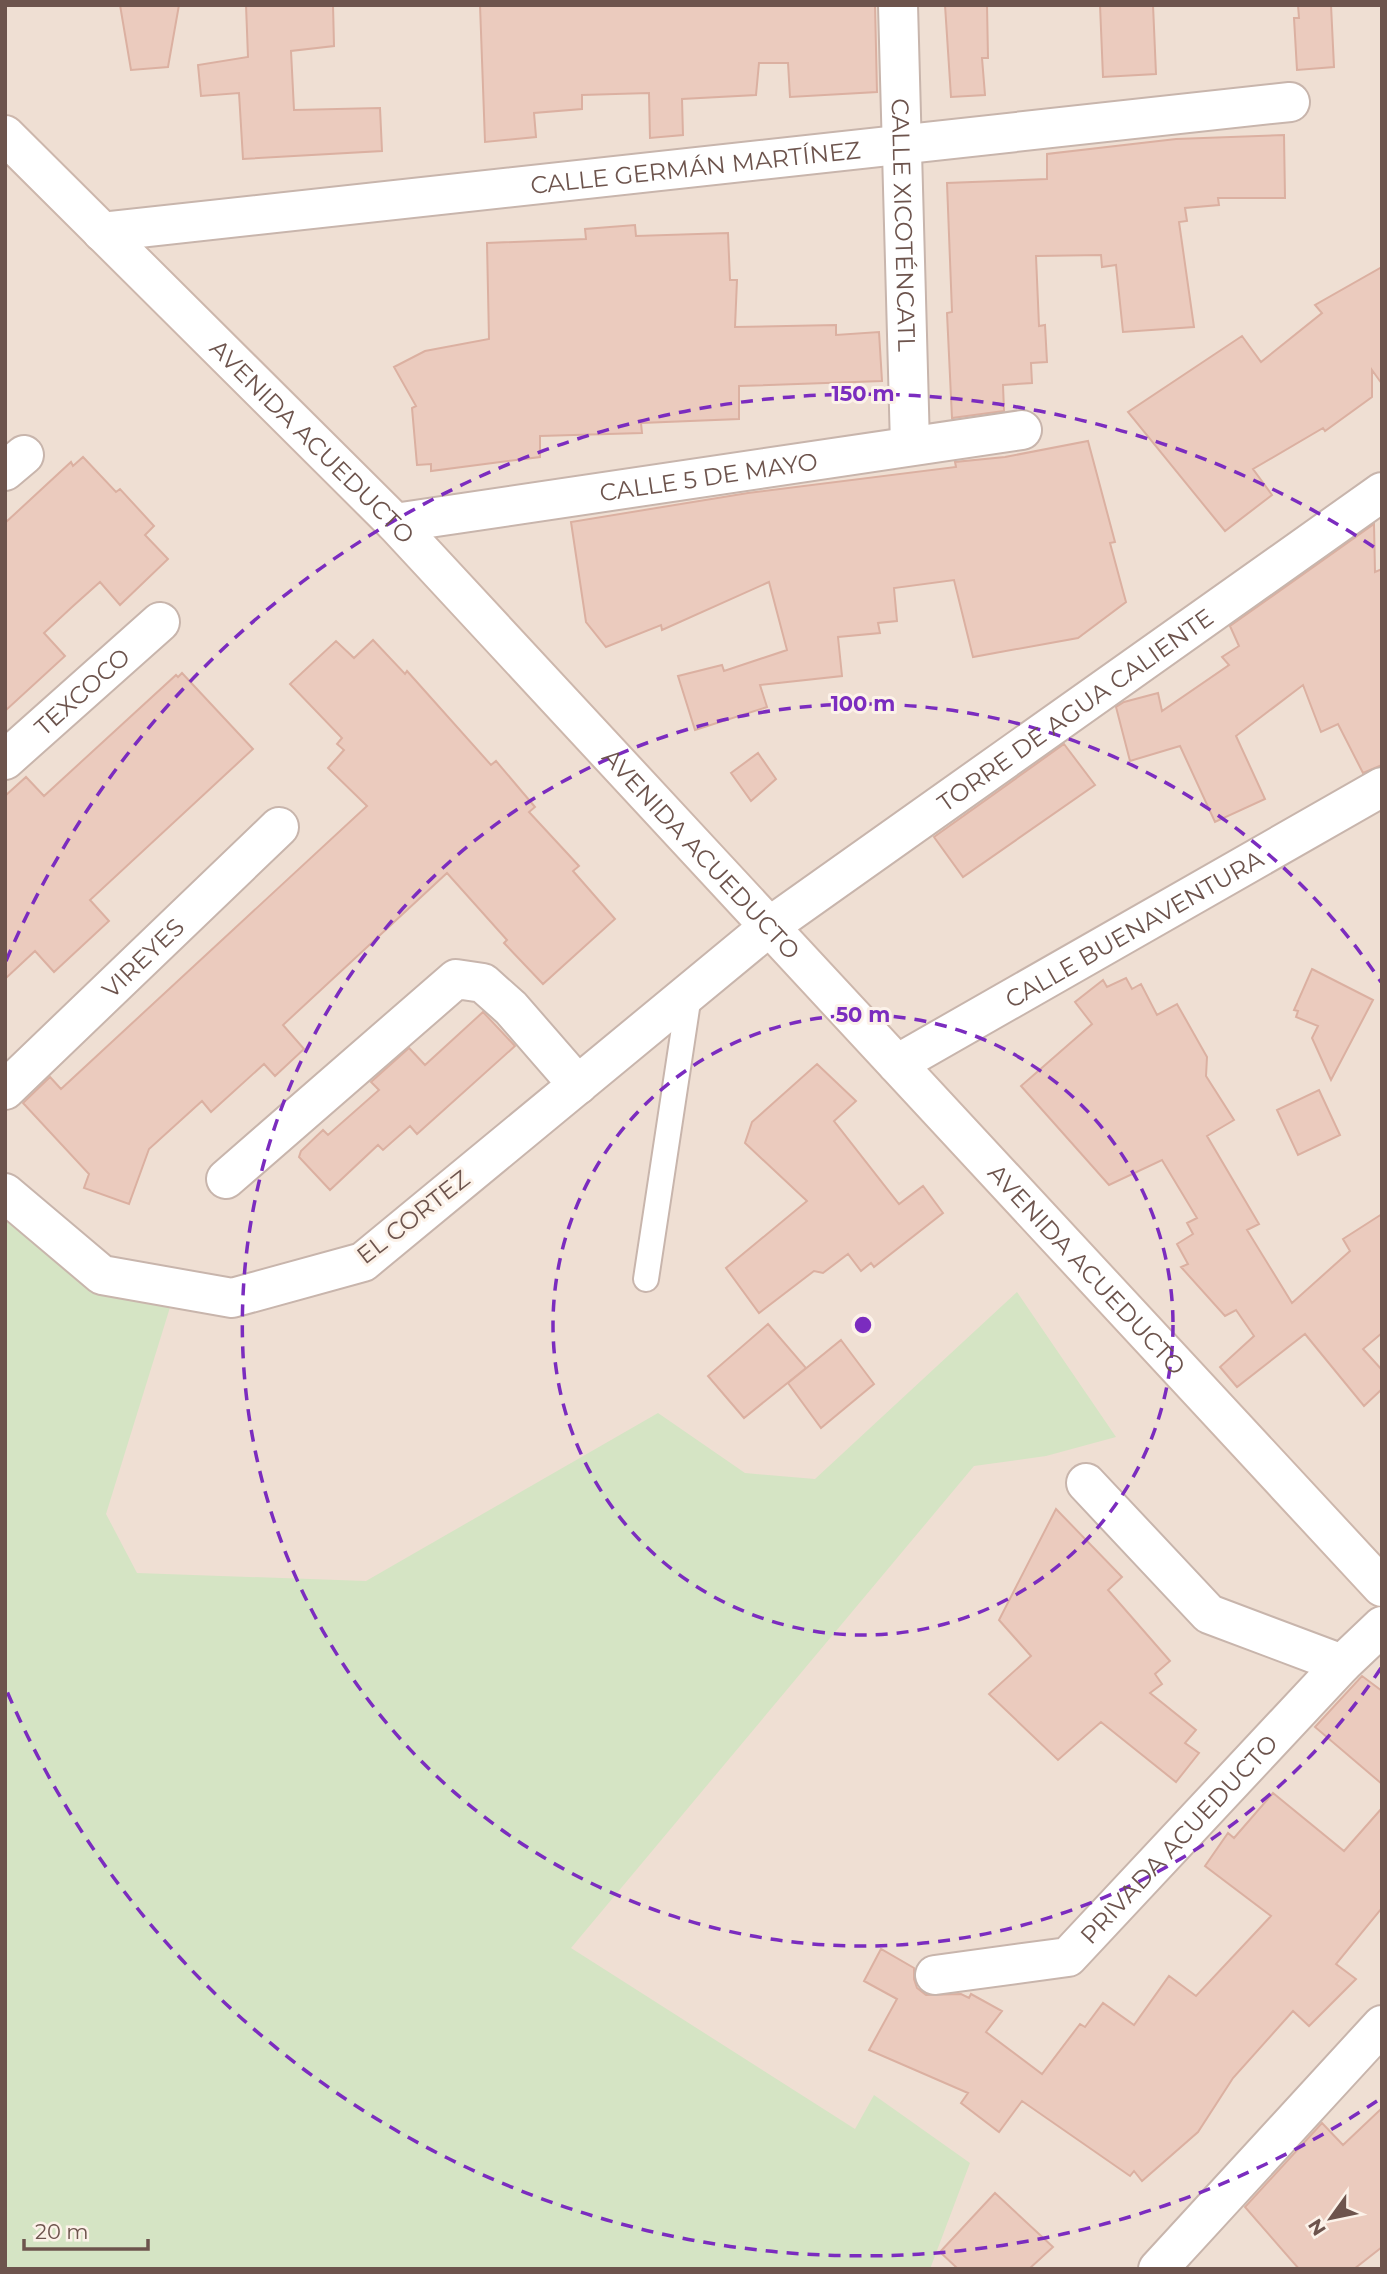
<svg xmlns="http://www.w3.org/2000/svg" width="1387" height="2274" viewBox="0 0 1387 2274" font-family="Montserrat,sans-serif">
<style>
.residential{fill:#efdfd3}
.green{fill:#d5e4c4}
.building{fill:#ebcbbe;stroke:#dbb0a1;stroke-width:2}
.lines{fill:none;stroke-linecap:round;stroke-linejoin:round}
.service-casing{stroke:#c8b5ac;stroke-width:28}
.minor-casing{stroke:#c8b5ac;stroke-width:42}
.tertiary-casing{stroke:#c8b5ac;stroke-width:42}
.secondary-casing{stroke:#cdb7ac;stroke-width:42}
.service{stroke:#fff;stroke-width:24}
.minor{stroke:#fff;stroke-width:38}
.tertiary{stroke:#fff;stroke-width:38}
.secondary{stroke:#fff;stroke-width:38}
.ring{fill:none;stroke:#7b2cbf;stroke-width:3.5;stroke-dasharray:12 9}
.labels{text-anchor:middle;dominant-baseline:central;stroke-width:6;stroke-linejoin:round;paint-order:stroke}
.street-label{font-size:24px;fill:#6d544d;stroke:#fcf2e9}
.centre{fill:#7b2cbf;stroke:#fcf2e9;stroke-width:3.5}
.ring-label{font-size:21px;text-anchor:middle;font-weight:bold;fill:#7b2cbf;stroke:#fcf2e9;stroke-width:6;stroke-linejoin:round;paint-order:stroke}
</style>
<rect width="100%" height="100%" fill="#f9eee3"/>
<path class="residential" d="M5 5H1382V2269H5Z"/>
<path class="green" d="M5 1193 102 1275 176 1288 106 1514 137 1573 366 1581 658 1413 745 1473 815 1479 1017 1292 1116 1437 1046 1456 974 1466 571 1948 855 2129 874 2095 970 2163 930 2269H5Z"/>
<path class="building" d="M120 5H179L168 67 131 70Z
M246 5H333L334 46 291 51 294 110 380 108 382 151 243 159 239 93 201 96 198 65 248 57Z
M480 5H875L877 92 790 97 788 63H759L756 95 682 99 683 135 650 138 649 93 582 95V109L534 113 536 137 485 142Z
M945 5H987L988 58H982L985 95 951 97Z
M1100 5H1153L1156 74 1103 77Z
M1298 5H1331L1334 67 1297 70 1294 18H1299Z
M1284 135 1285 198H1218L1219 205 1185 208 1187 221 1179 222 1194 327 1123 332 1116 265 1102 267 1101 255 1036 256 1039 326 1045 325 1047 362 1031 363 1032 383 1003 385 1004 411 952 418 947 313 952 312 947 183 1047 179V154L1176 139Z
M635 225 636 236 728 233 730 280H737L735 327 836 325V335L879 332 882 381 739 386V419L641 423 642 433 540 436V457L431 471V464L417 465 412 408 416 406 394 367 425 351 489 339 487 243 586 239 585 229Z
M1382 267V384L1372 370V397L1325 431 1323 428 1253 469 1272 495 1225 531 1128 412 1242 336 1261 362 1322 313 1315 305Z
M1088 441 1115 542 1110 543 1126 602 1078 638 973 657 954 580 894 588 897 621 878 623 880 633 838 637 842 676 760 685 767 707 695 730 678 676 722 665 724 671 787 650 769 582 662 630 661 625 606 647 586 622 571 522 748 493 956 467 955 462 1005 457Z
M83 457 116 492 120 489 154 526 145 535 168 559 120 605 100 582 72 607 44 633 65 656 5 711V523L71 462 73 466Z
M1374 524 1375 572 1382 569V765L1363 773 1338 724 1321 732 1303 685 1236 736 1265 799 1215 822 1180 746 1130 761 1116 707 1124 702 1158 693 1162 711 1229 665 1222 657 1239 646 1230 626Z
M373 640 405 674 407 671 491 765 496 761 535 807 529 812 579 866 573 871 615 919 543 984 504 943 507 940 447 873 283 1025 304 1049 275 1076 264 1064 211 1112 202 1101 149 1149 129 1204 84 1188 89 1174 23 1103 50 1077 61 1089 367 806 328 768 344 750 337 744 342 738 290 684 336 641 354 658Z
M182 673 253 749 90 900 109 921 54 972 35 951 5 979V796L26 777 44 796 176 675 178 677Z
M1064 744 1095 785 963 877 934 837Z
M758 753 776 779 751 801 731 773Z
M1312 969 1373 1000 1331 1080 1312 1038 1318 1026 1296 1017 1298 1011 1294 1010Z
M1126 978 1132 989 1141 984 1157 1015 1177 1004 1207 1057 1206 1076 1234 1120 1207 1136 1259 1224 1247 1230 1292 1303 1350 1251 1343 1239 1382 1214V1333L1363 1349 1382 1370V1389L1364 1406 1305 1334 1237 1387 1220 1367 1254 1336 1236 1310 1225 1316 1181 1267 1188 1264 1177 1244 1193 1234 1187 1223 1197 1218 1162 1160 1109 1185 1021 1086 1092 1024 1075 1002 1103 980 1107 987Z
M483 1012 515 1046 417 1134 410 1126 383 1150 378 1145 330 1190 299 1157 301 1151 323 1130 328 1135 379 1090 371 1082 409 1048 425 1065Z
M817 1064 856 1101 834 1121 899 1204 923 1186 943 1213 874 1267 871 1263 861 1271 848 1254 823 1273 814 1271 759 1313 726 1268 807 1201 745 1143 752 1122Z
M1319 1090 1340 1135 1298 1155 1277 1110Z
M768 1324 806 1368 744 1418 708 1376Z
M841 1340 874 1384 821 1428 788 1383Z
M1056 1509 1122 1577 1108 1590 1170 1661 1155 1674 1162 1684 1150 1693 1196 1730 1185 1743 1199 1753 1176 1782 1101 1722 1058 1760 989 1694 1031 1656 999 1620Z
M1362 1676 1382 1691V1784L1315 1727Z
M1273 1793 1344 1851 1382 1808V1908L1336 1964 1356 1979 1309 2026 1293 2011 1233 2078 1198 2132 1142 2181 1134 2171 1130 2176 1022 2101 999 2132 961 2103 968 2093 869 2050 897 1999 864 1981 881 1949 914 1968V1979L917 1988 926 1995 961 1994 969 1998 971 1994 1002 2011 986 2032 1042 2074 1080 2024 1085 2027 1103 2003 1134 2025 1169 1976 1196 1996 1271 1916 1205 1866 1228 1833 1234 1838Z
M1382 2108V2247L1354 2269H1299L1245 2207 1322 2123 1343 2145Z
M995 2193 1053 2247 1029 2269H958L940 2252Z"/>
<g class="lines">
<g class="service-casing">
<path id="service" d="M646 1279 689 995"/>
</g>
<g class="minor-casing">
<g id="minor">
<path id="s1" d="M898 5 910 445"/>
<path id="s2" d="M102 232 1290 102"/>
<path d="M5 471 24 455"/>
<path id="s3" d="M395 523 1022 430"/>
<path id="s4" d="M5 760 160 622"/>
<path id="s5" d="M770 926 1382 492"/>
<path id="s6" d="M897 1064 1382 787"/>
<path id="s7" d="M5 1090 279 827"/>
<path d="M226 1179 456 979 483 983 511 1008 578 1085"/>
<path d="M1086 1483 1209 1614 1342 1664"/>
<path id="s8" d="M935 1975 1068 1957 1342 1664 1382 1626"/>
<path d="M1158 2269 1382 2025"/>
</g>
</g>
<g class="tertiary-casing">
<path id="tertiary" d="M5 1193 102 1275 232 1298 363 1262 770 926"/>
</g>
<g class="secondary-casing">
<g id="secondary">
<path id="s9" d="M5 135 395 523 1382 1587"/>
</g>
</g>
<use href="#service" class="service"/>
<use href="#minor" class="minor"/>
<use href="#tertiary" class="tertiary"/>
<use href="#secondary" class="secondary"/>
</g>
<g class="ring">
<circle cx="863" cy="1325" r="310"/>
<path d="M1381 1668A621 621 0 1 1 1381 982"/>
<path d="M1377 2101A931 931 0 0 1 6 1689M6 961A931 931 0 0 1 1377 549"/>
</g>
<g class="labels">
<g class="street-label">
<text stroke="none"><textPath href="#s2" startOffset="597">CALLE GERMÁN MARTÍNEZ</textPath></text>
<text stroke="none"><textPath href="#s1" startOffset="220">CALLE XICOTÉNCATL</textPath></text>
<text stroke="none"><textPath href="#s9" startOffset="434">AVENIDA ACUEDUCTO</textPath></text>
<text stroke="none"><textPath href="#s3" startOffset="317">CALLE 5 DE MAYO</textPath></text>
<text stroke="none"><textPath href="#s4" startOffset="103">TEXCOCO</textPath></text>
<text stroke="none"><textPath href="#s5" startOffset="374">TORRE DE AGUA CALIENTE</textPath></text>
<text stroke="none"><textPath href="#s9" startOffset="1001">AVENIDA ACUEDUCTO</textPath></text>
<text stroke="none"><textPath href="#s6" startOffset="273">CALLE BUENAVENTURA</textPath></text>
<text stroke="none"><textPath href="#s7" startOffset="191">VIREYES</textPath></text>
<text transform="translate(413 1217) rotate(-38)">EL CORTEZ</text>
<text stroke="none"><textPath href="#s9" startOffset="1568">AVENIDA ACUEDUCTO</textPath></text>
<text stroke="none"><textPath href="#s8" startOffset="296">PRIVADA ACUEDUCTO</textPath></text>
</g>
</g>
<circle cx="863" cy="1325" r="10" class="centre"/>
<g class="ring-label">
<text x="863" y="401">150 m</text>
<text x="863" y="711">100 m</text>
<text x="863" y="1022">50 m</text>
</g>
<rect width="1387" height="2274" fill="none" stroke="#6d544d" stroke-width="14"/>
<g transform="translate(1331 2218) rotate(237)" stroke="#fcf2e9" stroke-width="5" paint-order="stroke">
<path d="M0-5L12 26L0 18L-12 26Z" fill="#6d544d"/>
<text y="-10" font-size="19" font-weight="bold" text-anchor="middle" fill="#6d544d">N</text>
</g>
<path d="M24 2239v10h124v-10" fill="none" stroke="#6d544d" stroke-width="3.5"/>
<text x="35" y="2239" font-size="21" fill="#6d544d" stroke="#fcf2e9" stroke-width="5" paint-order="stroke">20 m</text>
</svg>
